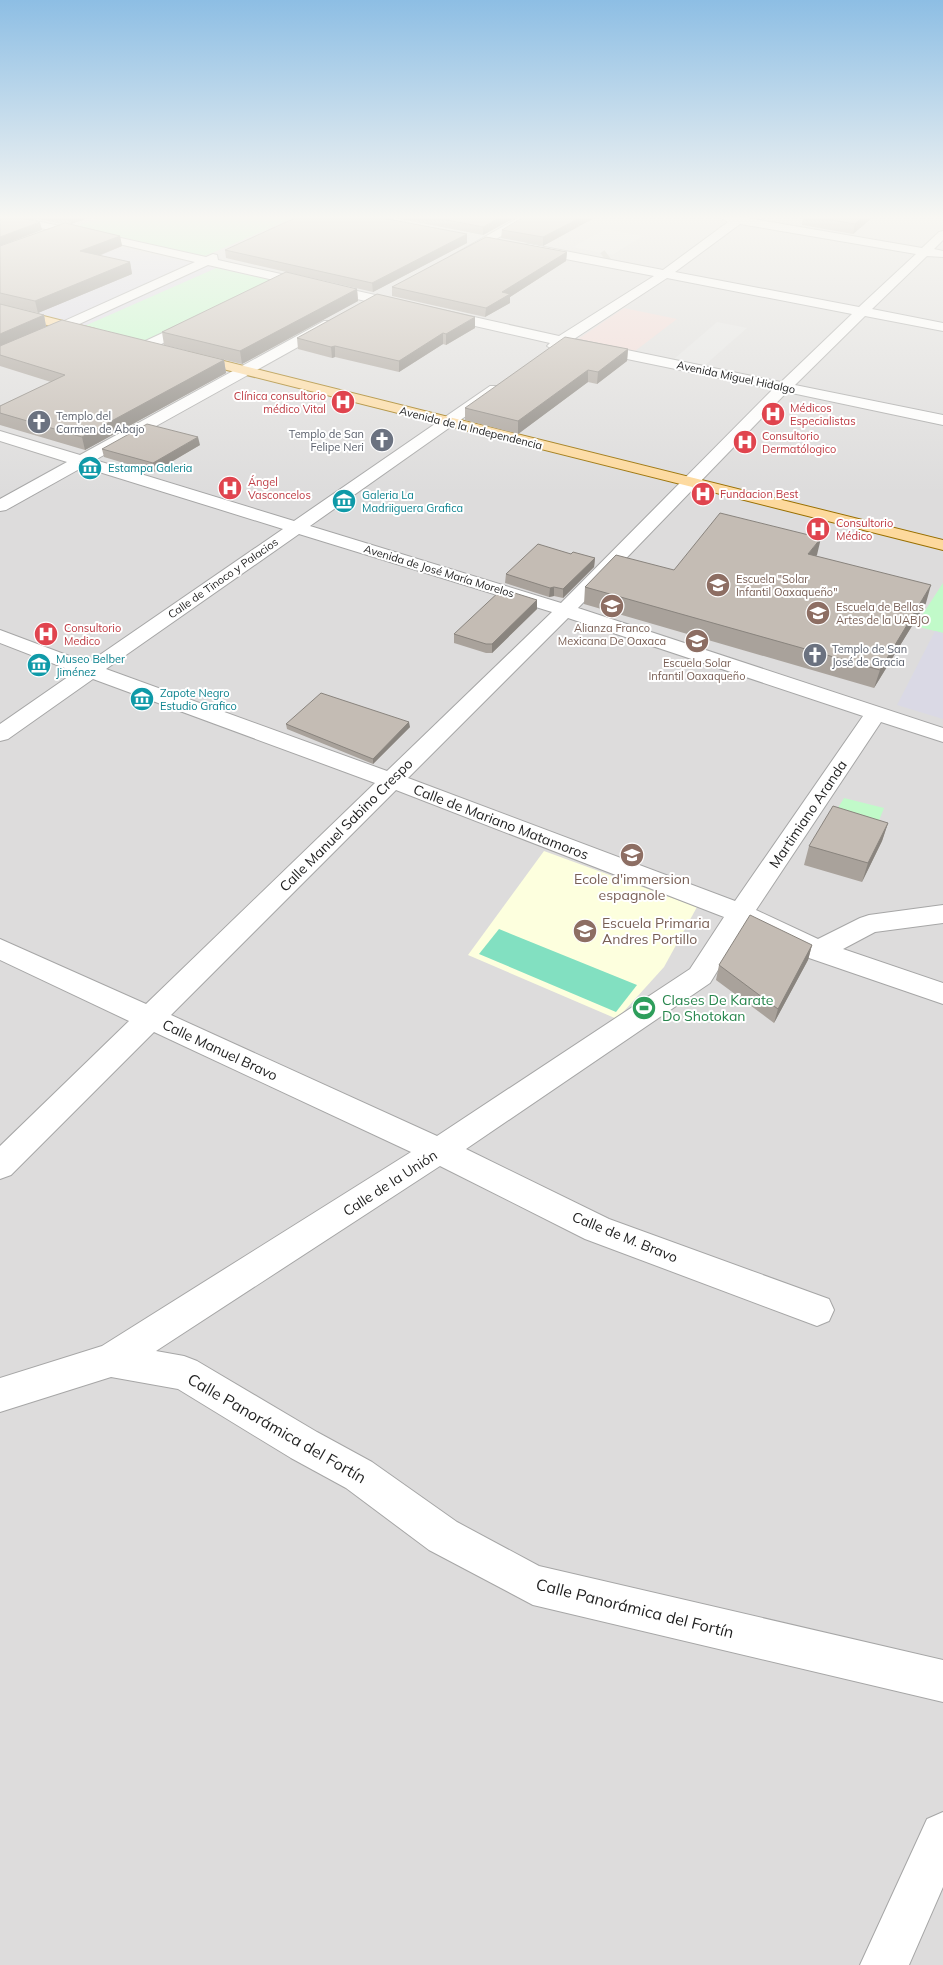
<svg xmlns="http://www.w3.org/2000/svg" width="943" height="1965" viewBox="0 0 943 1965" font-family="Mulish,sans-serif">
<style>
.residential{fill:#dddcdc}
.commercial{fill:#f1d7d4}
.education{fill:#fdffde}
.park{fill:#c1fac9}
.pitch{fill:#82e0c1}
.parking{fill:#e3e3e3}
.plaza{fill:#dad9e5}
.lines{fill:none;stroke-linecap:round;stroke-linejoin:round}
.minor-tunnel{stroke:#c6c4bd;stroke-width:12;stroke-dasharray:12 6;stroke-linecap:butt}
.minor-casing{stroke:#a6a6a6;stroke-width:2}
.major-casing{stroke:#996f00;stroke-width:2}
.minor{fill:#fff;fill-rule:evenodd}
.major{fill:#fdd99d;fill-rule:evenodd}
.wall{fill:#a9a29b}
.shaded-wall{fill:#89847e}
.building{fill:#c4bcb4;stroke:#89847e}
.labels{text-anchor:middle;dominant-baseline:central;stroke-width:4;stroke-linejoin:round;paint-order:stroke}
.far-street-label{font-size:11px;fill:#1f1f1f;stroke:#fff}
.far-health-label{font-size:11px;fill:#be3a42;stroke:#fff;text-anchor:start}
.far-worship-label{font-size:11px;fill:#5b616d;stroke:#fff;text-anchor:start}
.far-culture-label{font-size:11px;fill:#0d838f;stroke:#fff;text-anchor:start}
.far-education-label{font-size:11px;fill:#785e54;stroke:#fff;text-anchor:start}
.street-label{font-size:14px;fill:#1f1f1f;stroke:#fff}
.education-label{font-size:14px;fill:#785e54;stroke:#fff}
.leisure-label{font-size:14px;fill:#27864d;stroke:#fff;text-anchor:start}
.near-street-label{font-size:16px;fill:#1f1f1f;stroke:#fff}
</style>
<rect width="100%" height="100%" fill="#f0ede5"/>
<path class="residential" d="M0 218H943V1965H0Z"/>
<path class="commercial" d="M624 308 677 319 635 351 578 339Z"/>
<path class="education" d="M544 851 697 907 664 967 617 1019 468 955Z"/>
<path class="park" d="M99 218H293L205 256 72 228Z
M216 268 275 281 143 343 82 327Z
M943 583V633L915 626Z
M844 798 884 808 878 823 836 811Z"/>
<path class="pitch" d="M499 929 637 985 616 1012 479 954Z"/>
<path class="parking" d="M605 229 643 236 612 255 573 247Z
M717 322 747 328 705 365 674 359Z"/>
<path class="plaza" d="M120 247 216 268 82 327 0 307V293L68 294 78 296 125 276 82 262Z
M935 631 943 633V719L897 705Z"/>
<g class="lines">
<path class="minor-tunnel" d="M604 258 608 255"/>
<g class="minor-casing">
<path id="minor" d="M0 218H23L64 227 66 229 60 232 6 221Z
M518 218H533L461 259H453L451 256Z
M721 218H748L922 248 939 232 943 231V240L934 249 943 251V257L927 256 872 309 943 323V331L865 316 795 385 943 415V425L787 392 578 608 943 728V742L881 722 756 910 818 939 860 918 869 915 943 905V923L875 932 843 949 943 983V1004L809 958 745 926 710 983 466 1149 609 1219 829 1299 834 1310 829 1321 817 1326 585 1239 440 1166 156 1351 184 1356 197 1361 317 1432 372 1462 457 1522 539 1566 943 1660V1702L533 1605 429 1550 346 1488 291 1458 178 1389 111 1377 0 1412V1378L102 1346 411 1152 154 1032 11 1175 0 1179V1146L129 1021 0 960V939L146 1004 375 783 93 679 8 739 0 741V724L75 672 0 643V630L88 663 283 529 83 467 6 510 0 511V499L67 462 0 441V431L80 455 324 321H334L336 324 334 327 95 460 294 521 490 386H500L502 389 500 392 310 526 561 603 773 389 564 346 554 350 547 346 550 343 208 265 5 358 0 359V350L195 262 81 235 79 233 85 230 206 257 213 254 217 255 218 260 559 336 654 276 529 252 523 248 525 245 529 244 663 270 728 222ZM740 224 916 254 859 307 675 272ZM667 278 852 314 781 382 574 339ZM299 534 552 612 387 771 106 669ZM568 618 863 716 735 901 408 778ZM396 790 724 917 690 969 437 1136 171 1015Z
M197 317 204 321 202 324 151 349H141L139 346 141 343Z
M943 1812V1887L909 1965H860L927 1819Z"/>
</g>
<g class="major-casing">
<path id="major" d="M0 305 95 329 97 332 90 336 0 313Z
M188 352 943 540V550L183 359 181 356 183 353Z"/>
</g>
<use href="#minor" class="minor"/>
<use href="#major" class="major"/>
</g>
<path class="wall" d="M33 218H88L71 224H69L120 236 122 246 99 256 130 262 132 274 38 313 0 304V246L63 224Z
M395 218H514L483 235Z
M594 218 543 246 501 238 502 230Z
M803 218H872L853 234 802 225Z
M467 243 373 292 226 258 225 250Z
M567 252 566 261 510 297V303L485 317 392 296V287Z
M357 289 358 301 242 364 164 345 162 332Z
M0 304 44 315 46 326 224 360 226 373 85 450 0 425V406L51 382 0 366Z
M475 328 446 345 443 344 399 372 335 357 332 358 298 349 297 338Z
M628 349 627 361 597 384 588 382 518 434 465 420V408Z
M200 445 154 472 104 457 102 449Z
M571 554 595 558 594 567 563 598 554 596 549 597 505 583 506 574Z
M816 556 926 603 874 688 584 604 585 587 674 570Z
M537 600V609L492 653H486L454 643V634Z
M286 724 410 727 373 764 287 729Z
M888 823 882 841 862 882 804 865 809 846Z
M812 945 808 960 774 1023 716 980 719 965Z"/>
<path class="shaded-wall" d="M70 218H88L71 224Z
M499 218H514L483 235V227Z
M580 218H594L543 246V237Z
M862 218H872L853 234 855 224Z
M40 222 42 230 0 246V237Z
M467 234V243L373 292 372 283Z
M120 236 122 246 82 262 80 251Z
M567 252 566 261 510 297V303L485 317 486 308 502 292Z
M130 262 132 274 38 313 35 301Z
M357 289 358 301 242 364 240 351Z
M44 315 46 327 0 348V334Z
M475 317V328L446 345V334Z
M443 333V344L399 372V361Z
M335 346V357L332 358 331 347Z
M628 349 627 361 597 384 598 372Z
M224 360 226 373 85 450 82 437Z
M588 370V382L518 434V421Z
M198 437 200 445 154 472 153 463Z
M821 538 817 555 805 571 808 554Z
M595 558 594 567 563 598V589Z
M931 585 926 603 874 688 880 670Z
M554 587V596L549 597 550 588Z
M537 600V609L492 653V644Z
M409 722 410 727 373 764V759Z
M888 823 882 841 862 882 868 863Z
M812 945 808 960 774 1023 778 1009Z"/>
<path class="building" d="M0 218H21L40 222 0 237Z
M295 218H382L467 234 372 283 225 250Z
M437 218H499L483 227Z
M522 218H580L543 237 502 230Z
M820 218H862L855 224Z
M65 223 120 236 80 251 130 262 35 301 0 293V246Z
M486 237 567 252 502 292 510 294 486 308 392 287Z
M286 272 357 289 240 351 162 332Z
M377 294 475 317 446 334 443 333 399 361 335 346 331 347 297 338Z
M0 304 44 315 0 334Z
M62 320 224 360 82 437 0 413V406L65 375 0 355V346Z
M565 337 628 349 598 372 588 370 518 421 465 408Z
M147 424 198 437 153 463 102 449Z
M720 513 821 538 808 554 931 585 880 670 585 587 616 555 674 570Z
M538 544 571 554 573 552 595 558 563 589 554 587 550 588 506 574Z
M502 589 537 600 492 644H486L454 634Z
M321 693 409 722 373 759 286 724Z
M833 806 888 823 868 863 809 846Z
M750 915 812 945 778 1009 719 965Z"/>
<linearGradient id="sky" x2="0" y2="1"><stop stop-color="#8dbee4"/><stop offset="0.44" stop-color="#f8f7f3"/><stop offset="1" stop-color="#f8f7f3" stop-opacity="0"/></linearGradient>
<rect width="943" height="493" fill="url(#sky)"/>
<defs>
<g id="hospital-disc" transform="scale(1.25)"><circle r="9.5" fill="#e0444e" stroke="#fff"/><path d="M-5-5h3v3.5h4V-5h3V5h-3V1.5h-4V5h-3Z" fill="#fff"/></g>
<g id="church-disc" transform="scale(1.25)"><circle r="9.5" fill="#6b7280" stroke="#fff"/><path d="M-1.2-6h2.4v3.5h3.3v2.4h-3.3V6h-2.4V-.1h-3.3v-2.4h3.3Z" fill="#fff"/></g>
<g id="museum-disc" transform="scale(1.25)"><circle r="9.5" fill="#0f9aa8" stroke="#fff"/><path d="M0-6L6-3V-2H-6V-3ZM-5-1h2V3h-2ZM-1-1h2V3h-2ZM3-1h2V3H3ZM-6 4H6V6H-6Z" fill="#fff"/></g>
<g id="school-disc" transform="scale(1.25)"><circle r="9.5" fill="#8d6e63" stroke="#fff"/><path d="M0-5L7-2L0 1L-7-2ZM-4 1L0 2.5L4 1V4Q0 6-4 4Z" fill="#fff"/></g>
<g id="university-disc" transform="scale(1.25)"><circle r="9.5" fill="#8d6e63" stroke="#fff"/><path d="M0-5L7-2L0 1L-7-2ZM-4 1L0 2.5L4 1V4Q0 6-4 4Z" fill="#fff"/></g>
<g id="stadium-disc" transform="scale(1.25)"><circle r="9.5" fill="#2e9e5b" stroke="#fff"/><path d="M0-5a6.5 5 0 1 0 0 10a6.5 5 0 1 0 0-10ZM-3.5-1.8h7v3.6h-7Z" fill="#fff"/></g>
</defs>
<g fill-rule="evenodd">
<use href="#hospital-disc" x="343" y="402"/>
<use href="#hospital-disc" x="773" y="414"/>
<use href="#church-disc" x="39" y="422"/>
<use href="#church-disc" x="382" y="440"/>
<use href="#hospital-disc" x="745" y="442"/>
<use href="#museum-disc" x="90" y="468"/>
<use href="#hospital-disc" x="230" y="488"/>
<use href="#hospital-disc" x="703" y="494"/>
<use href="#museum-disc" x="344" y="501"/>
<use href="#hospital-disc" x="818" y="529"/>
<use href="#school-disc" x="718" y="585"/>
<use href="#school-disc" x="612" y="606"/>
<use href="#university-disc" x="818" y="613"/>
<use href="#hospital-disc" x="46" y="634"/>
<use href="#school-disc" x="697" y="641"/>
<use href="#church-disc" x="815" y="655"/>
<use href="#museum-disc" x="39" y="665"/>
<use href="#museum-disc" x="142" y="699"/>
<use href="#school-disc" x="632" y="855"/>
<use href="#school-disc" x="585" y="931"/>
<use href="#stadium-disc" x="644" y="1008"/>
</g>
<g class="labels">
<g class="far-street-label">
<text transform="translate(736 377) rotate(12)">Avenida Miguel Hidalgo</text>
<text transform="translate(471 428) rotate(14)">Avenida de la Independencia</text>
<text transform="translate(439 571) rotate(17)">Avenida de José María Morelos</text>
<text transform="translate(223 578) rotate(-35)">Calle de Tinoco y Palacios</text>
</g>
<g class="far-health-label">
<text x="326" y="396" text-anchor="end">Clínica consultorio<tspan x="326" dy="13">médico Vital</tspan></text>
<text x="790" y="408">Médicos<tspan x="790" dy="13">Especialistas</tspan></text>
<text x="762" y="436">Consultorio<tspan x="762" dy="13">Dermatólogico</tspan></text>
<text x="248" y="482">Ángel<tspan x="248" dy="13">Vasconcelos</tspan></text>
<text x="720" y="494">Fundacion Best</text>
<text x="836" y="523">Consultorio<tspan x="836" dy="13">Médico</tspan></text>
<text x="64" y="628">Consultorio<tspan x="64" dy="13">Medico</tspan></text>
</g>
<g class="far-worship-label">
<text x="56" y="416">Templo del<tspan x="56" dy="13">Carmen de Abajo</tspan></text>
<text x="364" y="434" text-anchor="end">Templo de San<tspan x="364" dy="13">Felipe Neri</tspan></text>
<text x="832" y="649">Templo de San<tspan x="832" dy="13">José de Gracia</tspan></text>
</g>
<g class="far-culture-label">
<text x="108" y="468">Estampa Galeria</text>
<text x="362" y="495">Galeria La<tspan x="362" dy="13">Madriiguera Grafica</tspan></text>
<text x="56" y="659">Museo Belber<tspan x="56" dy="13">Jiménez</tspan></text>
<text x="160" y="693">Zapote Negro<tspan x="160" dy="13">Estudio Grafico</tspan></text>
</g>
<g class="far-education-label">
<text x="736" y="579">Escuela "Solar<tspan x="736" dy="13">Infantil Oaxaqueño"</tspan></text>
<text x="836" y="607">Escuela de Bellas<tspan x="836" dy="13">Artes de la UABJO</tspan></text>
<text x="612" y="628" text-anchor="middle">Alianza Franco<tspan x="612" dy="13">Mexicana De Oaxaca</tspan></text>
<text x="697" y="663" text-anchor="middle">Escuela Solar<tspan x="697" dy="13">Infantil Oaxaqueño</tspan></text>
</g>
<g class="street-label">
<text transform="translate(808 814) rotate(-56)">Martimiano Aranda</text>
<text transform="translate(501 822) rotate(21)">Calle de Mariano Matamoros</text>
<text transform="translate(346 825) rotate(-45)">Calle Manuel Sabino Crespo</text>
<text transform="translate(220 1050) rotate(25)">Calle Manuel Bravo</text>
<text transform="translate(390 1183) rotate(-33)">Calle de la Unión</text>
<text transform="translate(625 1237) rotate(22)">Calle de M. Bravo</text>
</g>
<g class="education-label">
<text x="632" y="879">Ecole d'immersion<tspan x="632" dy="16">espagnole</tspan></text>
<text x="602" y="923" text-anchor="start">Escuela Primaria<tspan x="602" dy="16">Andres Portillo</tspan></text>
</g>
<g class="leisure-label">
<text x="662" y="1000">Clases De Karate<tspan x="662" dy="16">Do Shotokan</tspan></text>
</g>
<g class="near-street-label">
<text transform="translate(277 1428) rotate(30)">Calle Panorámica del Fortín</text>
<text transform="translate(635 1608) rotate(14)">Calle Panorámica del Fortín</text>
</g>
</g>
</svg>
